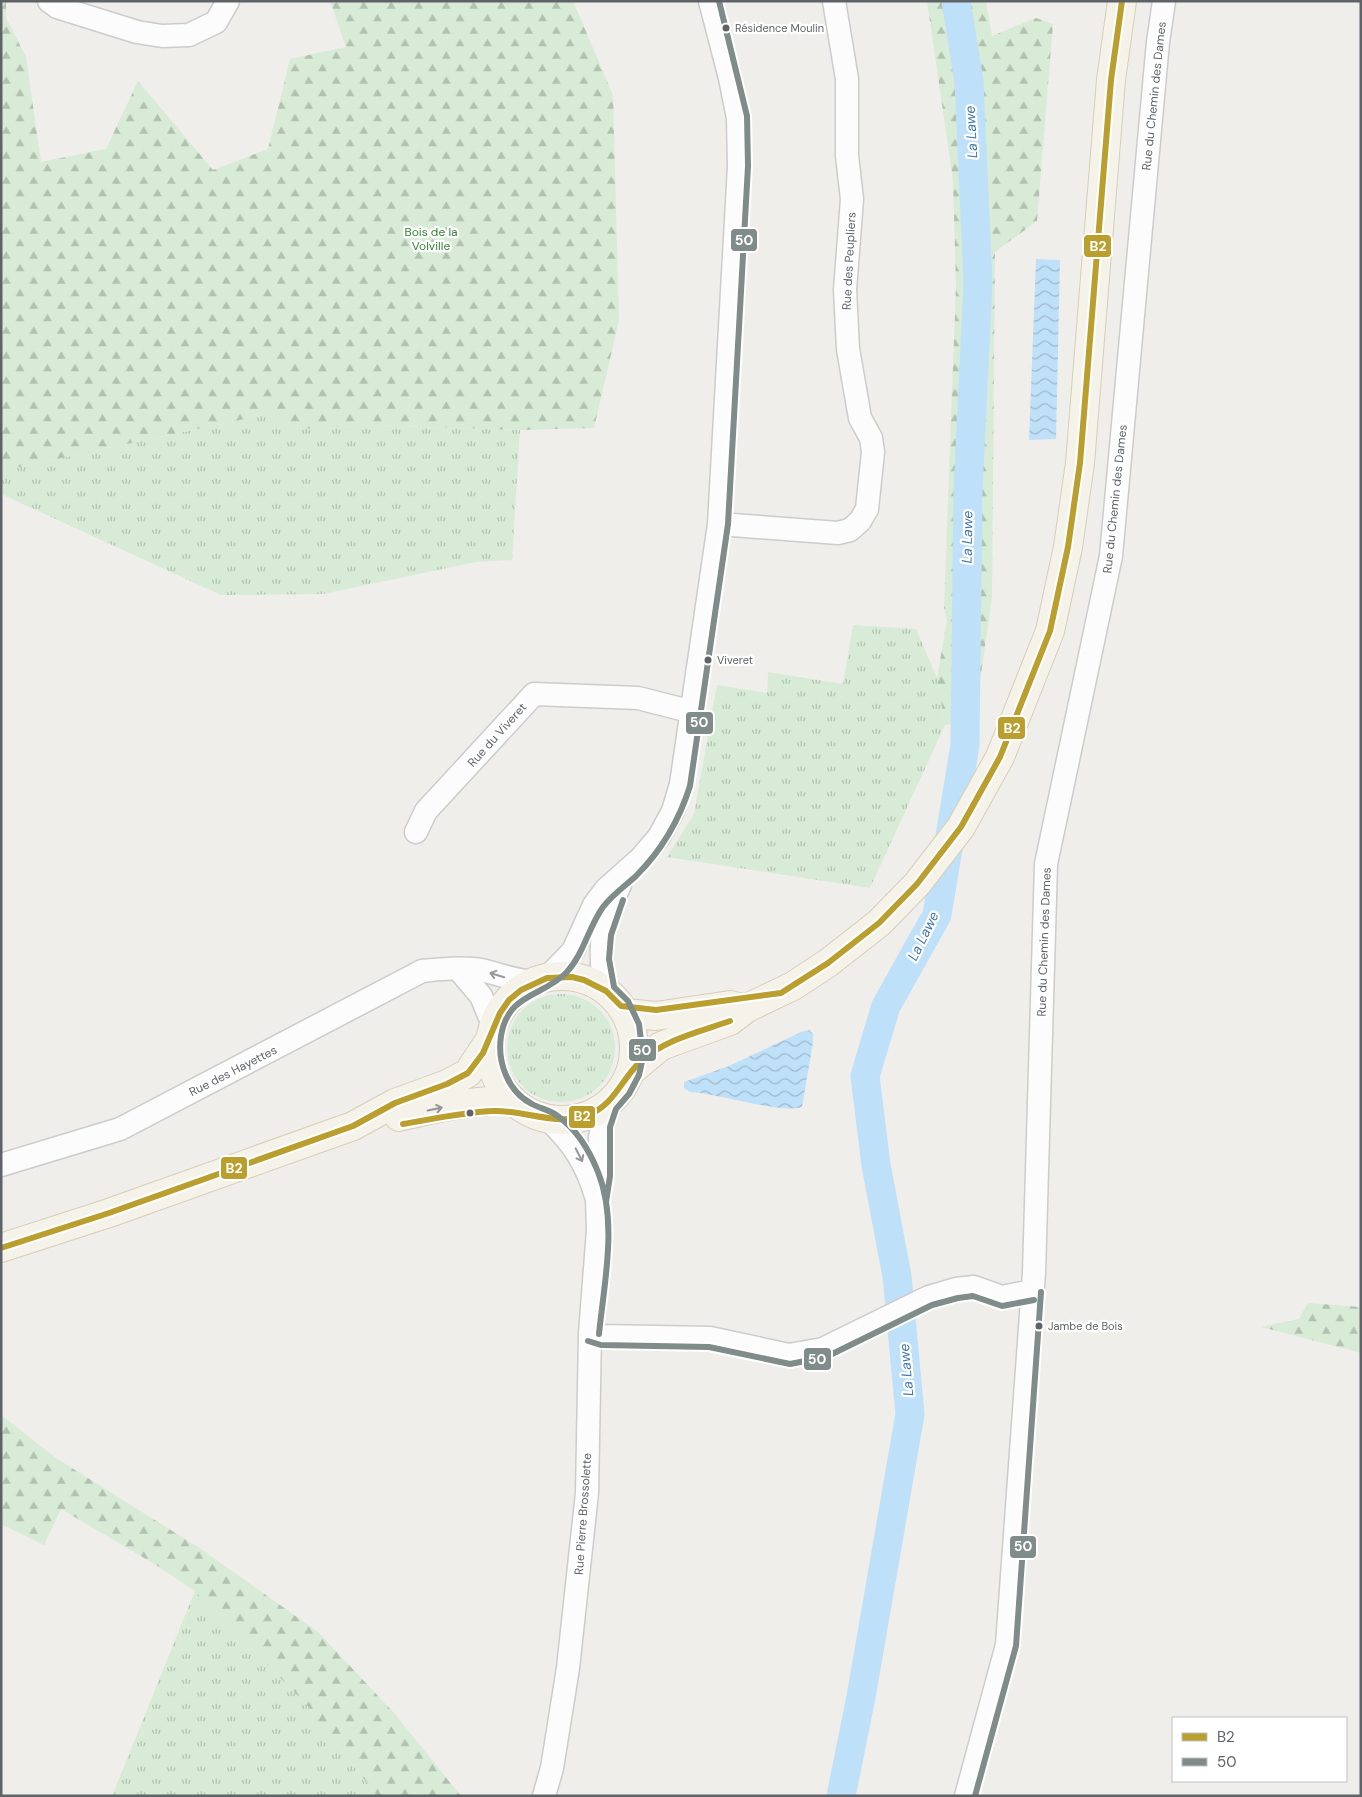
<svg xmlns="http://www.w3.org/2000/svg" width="1362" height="1797" viewBox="0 0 1362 1797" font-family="'DM Sans',sans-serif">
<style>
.grass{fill:url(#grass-tufts)}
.forest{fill:url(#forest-firs)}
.water{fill:url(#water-waves)}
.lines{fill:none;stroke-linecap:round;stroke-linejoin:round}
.river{stroke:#bfe0f9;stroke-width:29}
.minor-casing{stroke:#cbcccc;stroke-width:25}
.major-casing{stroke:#d7ceb8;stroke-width:30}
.minor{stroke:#fdfcfc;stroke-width:22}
.major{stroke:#f4f2e9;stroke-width:28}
.bus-1-casing{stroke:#fff;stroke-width:10}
.bus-2-casing{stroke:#fff;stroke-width:10}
.bus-1{stroke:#ba9e2e;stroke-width:6}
.bus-2{stroke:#808c89;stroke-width:6}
.oneway{stroke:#96999c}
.oneway2{stroke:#939595}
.bus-dot{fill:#5f6368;stroke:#fff;stroke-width:2}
.labels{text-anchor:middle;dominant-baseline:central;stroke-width:4.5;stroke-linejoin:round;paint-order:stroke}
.bus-label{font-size:11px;fill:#5f6368;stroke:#fff;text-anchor:start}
.street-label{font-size:12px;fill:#5f6368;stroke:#fff}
.park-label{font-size:12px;fill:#348238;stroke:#fff}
.water-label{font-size:14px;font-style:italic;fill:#4174aa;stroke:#fff}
.line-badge{stroke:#fff;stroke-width:2}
.badge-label{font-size:14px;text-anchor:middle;font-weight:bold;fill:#fff}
</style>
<defs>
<pattern id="grass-tufts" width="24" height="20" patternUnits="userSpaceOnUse" patternTransform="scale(1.25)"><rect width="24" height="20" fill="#d8ebd6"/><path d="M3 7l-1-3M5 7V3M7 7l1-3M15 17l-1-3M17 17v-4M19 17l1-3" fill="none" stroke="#b2c2b1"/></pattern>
<pattern id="forest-firs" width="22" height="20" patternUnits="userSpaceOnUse" patternTransform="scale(1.25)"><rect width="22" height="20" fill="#d8ebd6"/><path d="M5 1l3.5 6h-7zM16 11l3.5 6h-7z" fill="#b2c2b1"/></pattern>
<pattern id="water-waves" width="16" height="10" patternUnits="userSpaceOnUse" patternTransform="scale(1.25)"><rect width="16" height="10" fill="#bfe0f9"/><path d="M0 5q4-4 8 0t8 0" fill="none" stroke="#9eb9cd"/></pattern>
</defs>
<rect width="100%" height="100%" fill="#efeeea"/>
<path class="grass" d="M272 413 303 429 370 425 520 430 512 560 476 562 323 594 221 595 1 494V471Z
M853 625 916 629 937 678 945 725 870 888 667 857 694 814 717 685 767 693 768 672 843 684Z
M507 1048a54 54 0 1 1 108 0a54 54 0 1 1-108 0Z
M195 1591 306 1704 377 1796H112Z"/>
<path class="forest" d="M1 1H6V18L26 57 41 162 106 149 138 81 213 170 268 149 290 59 346 47 330 1H573L613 95 619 320 594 428 520 430 370 425 303 429 272 413 1 471Z
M927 1H986L992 36 1036 18 1053 24 1037 221 995 252 992 597 974 723 945 725 937 678 947 620 944 608 956 285 953 180Z
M1308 1303 1361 1307V1353L1261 1327 1299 1319Z
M1 1415 56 1458 201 1549 318 1632 394 1713 461 1796H377L306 1704 195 1591 156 1565 61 1509 44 1545 1 1524Z"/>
<path class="water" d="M1036 259 1060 260 1056 439 1029 440Z
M809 1030 813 1034V1042L802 1107C781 1114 716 1093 690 1092L684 1088V1082L729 1066 801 1032Z"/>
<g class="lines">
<path class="river" d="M841 1796 861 1697 910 1414 897 1276 876 1165 865 1076 886 1006 937 915 965 745 968 491 978 282 969 82 956 1"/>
<g class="minor-casing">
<path id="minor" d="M49 1 57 7 137 32 162 36 189 35 216 22 228 1
M719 524 838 533 850 530 860 521 867 509 873 452 871 438 860 418 848 349 845 290 852 199 847 156V79L834 1
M416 832 426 811 534 694 638 698 693 712
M459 970 481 996 494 1027
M547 978 573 951 594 905 606 889 641 858 659 837 673 811 681 784 719 524 739 166 738 118 730 78 710 1
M606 991C597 949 602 924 620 885
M548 1119C573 1143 586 1163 596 1196
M1 1165 120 1129 422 971C437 969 467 967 481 970 499 974 515 981 534 982
M590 1333 601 1336 710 1338 789 1355 823 1349 929 1297 956 1289 974 1287 1002 1297 1032 1291
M544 1796 552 1768 568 1668 587 1493 590 1333 598 1230 597 1199 601 1175 600 1137 608 1104
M966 1796 1007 1645 1034 1273 1046 864 1111 556 1158 42 1164 1"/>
</g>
<g class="major-casing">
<path id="major" d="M490 1048a72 72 0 1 1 144 0a72 72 0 1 1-144 0Z
M626 1013 656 1016 730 1005 743 1008
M631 1071 661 1046 730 1021 747 1008 793 986 828 963 879 923 917 884 961 827 1000 757 1050 631 1068 547 1080 463 1111 80 1122 1
M399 1117C436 1108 475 1099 514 1101
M1 1248 109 1213 353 1126 395 1103 447 1084 468 1073 491 1038"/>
</g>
<use href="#minor" class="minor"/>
<use href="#major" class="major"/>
<g class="bus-1-casing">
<path id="bus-1" d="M403 1124C433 1119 463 1112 494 1111 524 1110 558 1127 588 1115 614 1105 621 1080 640 1062 665 1039 699 1032 730 1021
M1 1248 109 1213 353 1126 395 1103 447 1084 468 1073 483 1053 500 1013 509 1000 521 990 547 978 572 977 584 980 606 991 621 1006 656 1010 781 993 828 963 879 923 917 884 961 827 1000 757 1050 631 1068 547 1080 463 1111 80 1122 1"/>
</g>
<g class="bus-2-casing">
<path id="bus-2" d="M606 1202 610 1176V1127L616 1109 629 1094 639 1075 643 1057 639 1024 628 1001 614 987 609 959 611 935 623 900
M599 1334C604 1283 618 1222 598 1172 590 1152 577 1130 559 1117 551 1110 541 1109 532 1104 508 1092 497 1062 501 1036 508 993 542 997 566 973 584 954 588 928 603 907 612 895 625 886 636 876 662 850 679 821 690 786L728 524 748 166 747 116 719 1
M588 1341 601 1345 709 1347 790 1364 826 1357 932 1305 958 1298 973 1296 1002 1306 1034 1300
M975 1796 1016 1646 1041 1292"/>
</g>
<use href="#bus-1" class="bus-1"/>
<use href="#bus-2" class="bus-2"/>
</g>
<defs><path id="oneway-shaft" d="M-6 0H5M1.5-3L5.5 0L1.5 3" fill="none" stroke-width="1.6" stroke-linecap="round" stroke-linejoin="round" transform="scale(1.25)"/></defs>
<g class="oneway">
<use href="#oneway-shaft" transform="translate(497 975) rotate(-163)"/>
<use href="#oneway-shaft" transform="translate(579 1155) rotate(63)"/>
</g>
<use class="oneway2" href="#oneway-shaft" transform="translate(435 1109) rotate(-12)"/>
<g class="bus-dot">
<circle cx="726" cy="28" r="4.5"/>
<circle cx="708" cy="660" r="4.5"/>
<circle cx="470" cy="1113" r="4.5"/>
<circle cx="1039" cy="1326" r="4.5"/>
</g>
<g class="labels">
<g class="bus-label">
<text x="735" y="28">Résidence Moulin</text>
<text x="717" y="660">Viveret</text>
<text x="1048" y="1326">Jambe de Bois</text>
</g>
<g class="street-label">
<text transform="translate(1154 96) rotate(-84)">Rue du Chemin des Dames</text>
<text transform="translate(849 261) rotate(-87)">Rue des Peupliers</text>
<text transform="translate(1115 499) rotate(-84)">Rue du Chemin des Dames</text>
<text transform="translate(497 735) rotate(-48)">Rue du Viveret</text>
<text transform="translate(1044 942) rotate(-88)">Rue du Chemin des Dames</text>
<text transform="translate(233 1071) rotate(-27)">Rue des Hayettes</text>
<text transform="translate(583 1514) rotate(-86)">Rue Pierre Brossolette</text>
</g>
<g class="park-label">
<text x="431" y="232">Bois de la<tspan x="431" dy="14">Volville</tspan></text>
</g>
<g class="water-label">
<text transform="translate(971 132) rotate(-93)">La Lawe</text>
<text transform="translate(967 537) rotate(-89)">La Lawe</text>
<text transform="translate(923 936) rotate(-64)">La Lawe</text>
<text transform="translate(906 1370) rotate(-95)">La Lawe</text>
</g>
</g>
<g class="line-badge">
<rect x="730" y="228" width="28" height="24" rx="5" fill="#808c89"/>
<rect x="1083" y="234" width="29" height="24" rx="5" fill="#ba9e2e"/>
<rect x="685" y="711" width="29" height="24" rx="5" fill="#808c89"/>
<rect x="997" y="716" width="29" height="24" rx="5" fill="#ba9e2e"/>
<rect x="628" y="1038" width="29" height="24" rx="5" fill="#808c89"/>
<rect x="568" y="1105" width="28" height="24" rx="5" fill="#ba9e2e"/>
<rect x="220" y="1156" width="28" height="24" rx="5" fill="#ba9e2e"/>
<rect x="803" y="1347" width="29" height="24" rx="5" fill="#808c89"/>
<rect x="1009" y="1535" width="28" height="24" rx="5" fill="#808c89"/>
</g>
<g class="badge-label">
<text x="744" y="245">50</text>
<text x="1098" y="251">B2</text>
<text x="699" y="727">50</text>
<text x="1012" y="733">B2</text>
<text x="642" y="1055">50</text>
<text x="582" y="1121">B2</text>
<text x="234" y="1173">B2</text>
<text x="817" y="1364">50</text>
<text x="1023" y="1551">50</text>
</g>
<rect width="1362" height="1797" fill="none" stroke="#5f6368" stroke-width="5"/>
<rect x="1172" y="1717" width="175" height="65" fill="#ffffff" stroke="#bfc1c3"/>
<rect x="1182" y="1733" width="25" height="8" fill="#ba9e2e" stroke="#bfc1c3"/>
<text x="1217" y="1742" font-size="15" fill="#5f6368">B2</text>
<rect x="1182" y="1758" width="25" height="8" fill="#808c89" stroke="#bfc1c3"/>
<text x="1217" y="1767" font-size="15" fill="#5f6368">50</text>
</svg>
